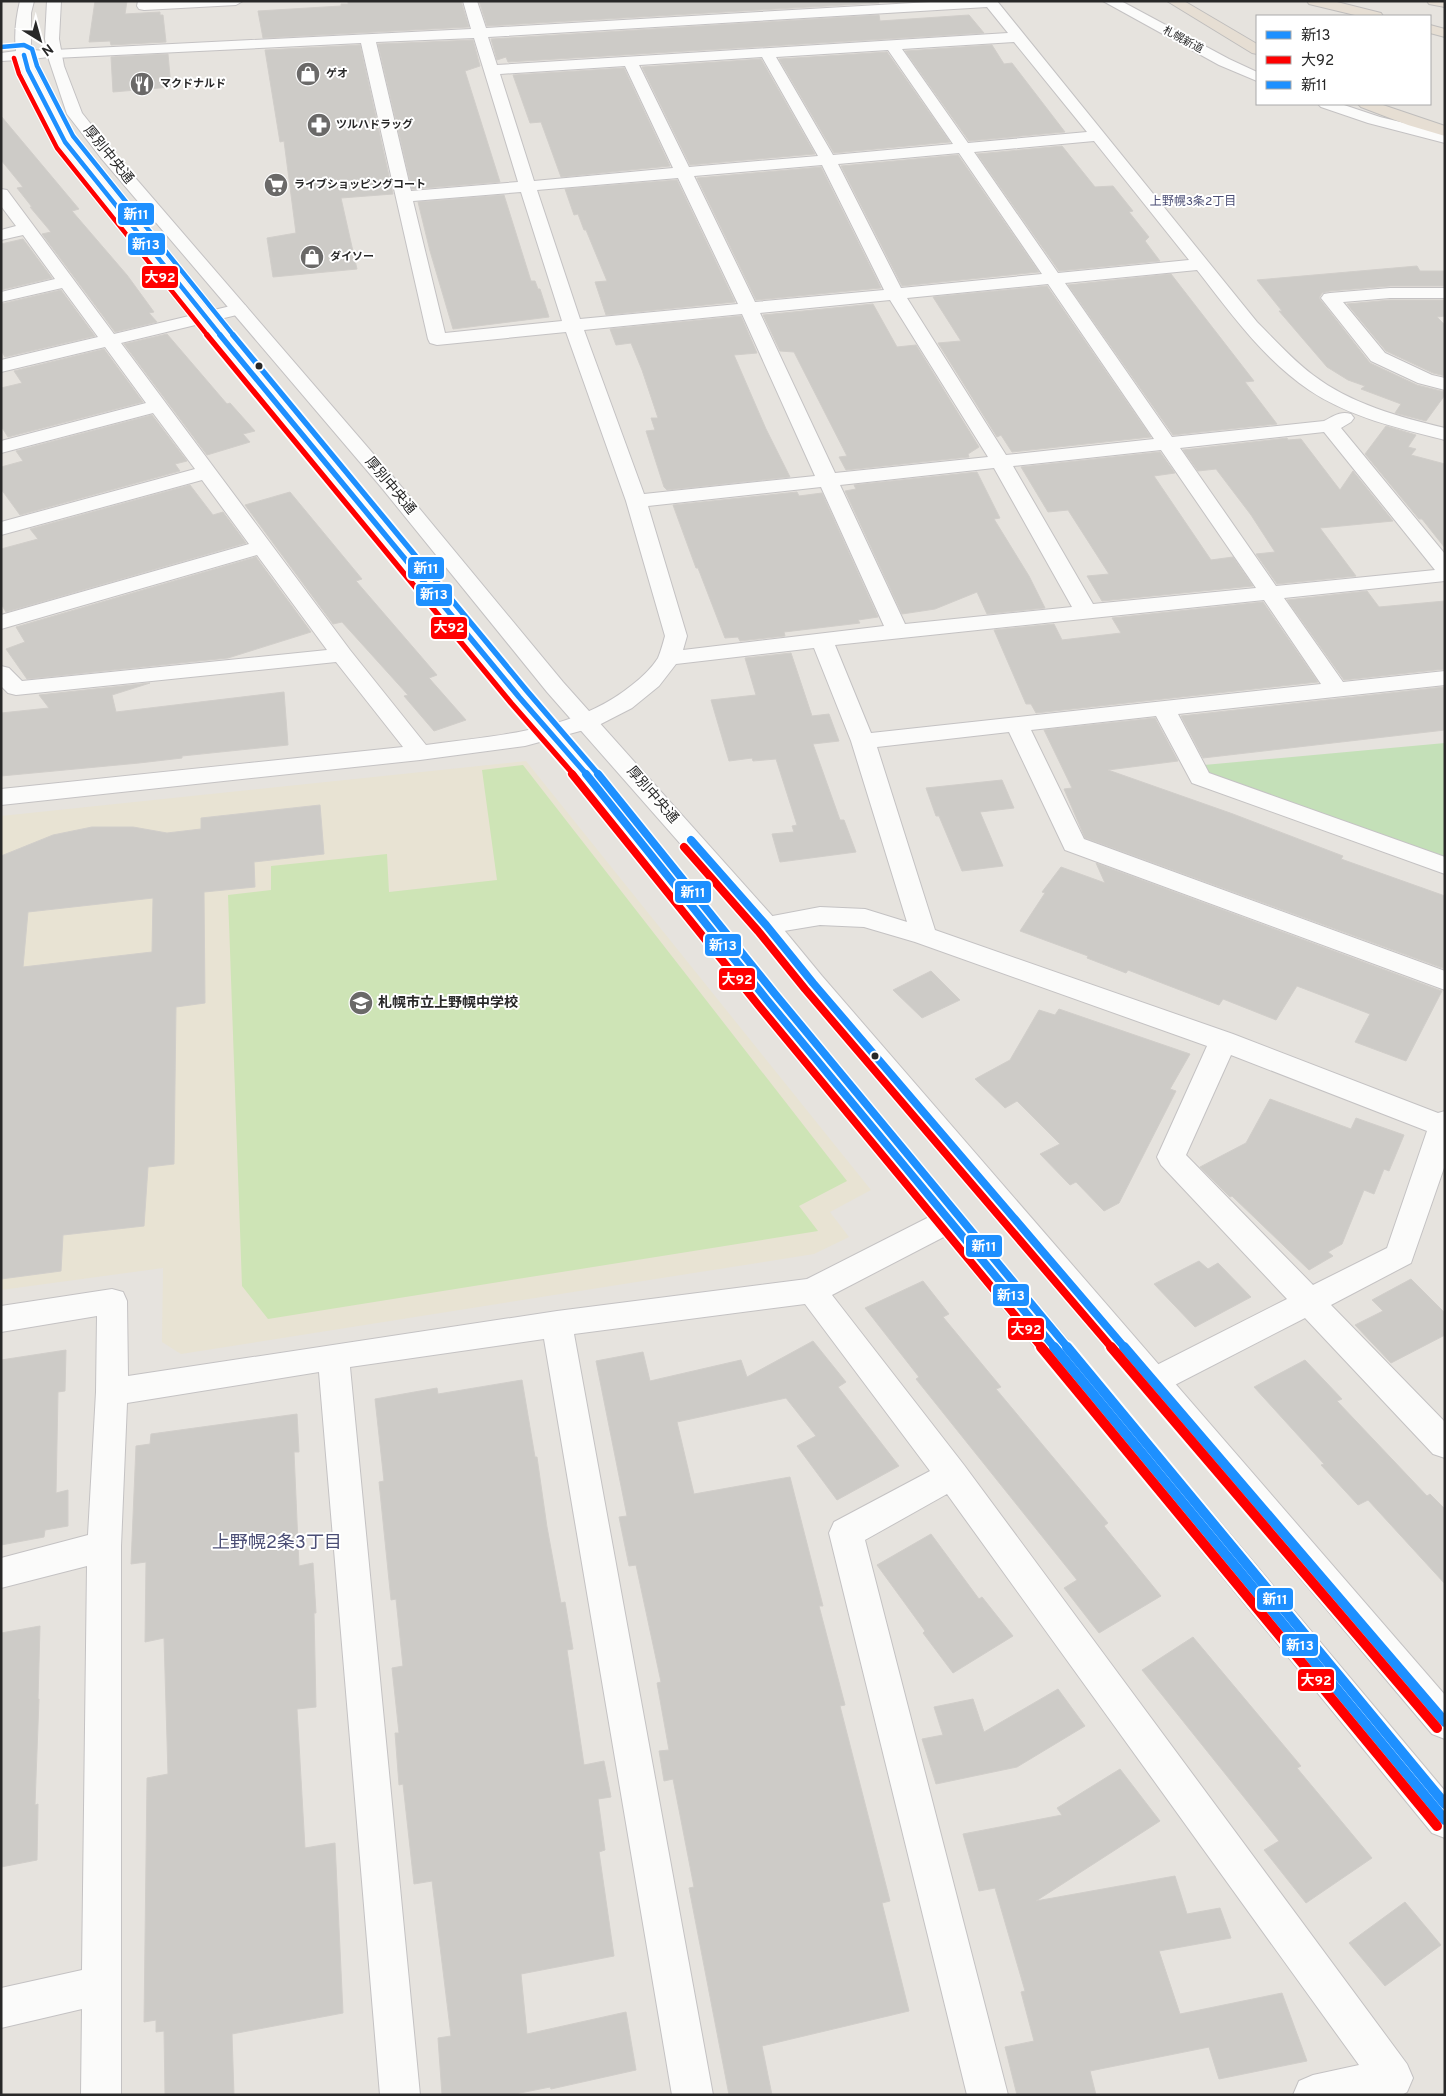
<svg xmlns="http://www.w3.org/2000/svg" width="1446" height="2096" viewBox="0 0 1446 2096" font-family="Overpass,'Noto Sans JP',sans-serif">
<style>
.education{fill:#e8e3d3}
.green{fill:#c4e0b8}
.pitch{fill:#cee4b6}
.building{fill:#cdcbc7;stroke:#d1ceca;fill-rule:evenodd}
.lines{fill:none;stroke-linecap:round;stroke-linejoin:round}
.street-casing{stroke:#c4c2c3;stroke-width:2}
.secondary-casing{stroke:#c4c2c3;stroke-width:2}
.highway-casing{stroke:#bfbdbc;stroke-width:2}
.street{fill:#fbfbfa;fill-rule:evenodd}
.secondary{fill:#fbfbfa;fill-rule:evenodd}
.highway{fill:#e6ded3;fill-rule:evenodd}
.bus-1-far3-casing{stroke:#fff;stroke-width:7}
.bus-1-far2-casing{stroke:#fff;stroke-width:9}
.bus-1-far1-casing{stroke:#fff;stroke-width:11}
.bus-1-casing{stroke:#fff;stroke-width:14}
.bus-2-far3-casing{stroke:#fff;stroke-width:7}
.bus-2-far2-casing{stroke:#fff;stroke-width:9}
.bus-2-far1-casing{stroke:#fff;stroke-width:11}
.bus-2-casing{stroke:#fff;stroke-width:14}
.bus-3-far3-casing{stroke:#fff;stroke-width:7}
.bus-3-far2-casing{stroke:#fff;stroke-width:9}
.bus-3-far1-casing{stroke:#fff;stroke-width:11}
.bus-3-casing{stroke:#fff;stroke-width:14}
.bus-1-far3{stroke:#1e90ff;stroke-width:4.5}
.bus-1-far2{stroke:#1e90ff;stroke-width:5.5}
.bus-1-far1{stroke:#1e90ff;stroke-width:8}
.bus-1{stroke:#1e90ff;stroke-width:10}
.bus-2-far3{stroke:#f00;stroke-width:4.5}
.bus-2-far2{stroke:#f00;stroke-width:5.5}
.bus-2-far1{stroke:#f00;stroke-width:8}
.bus-2{stroke:#f00;stroke-width:10}
.bus-3-far3{stroke:#1e90ff;stroke-width:4.5}
.bus-3-far2{stroke:#1e90ff;stroke-width:5.5}
.bus-3-far1{stroke:#1e90ff;stroke-width:8}
.bus-3{stroke:#1e90ff;stroke-width:10}
.bus-dot{fill:#282828;stroke:#fff;stroke-width:2}
.labels{text-anchor:middle;dominant-baseline:central;stroke-width:4;stroke-linejoin:round;paint-order:stroke}
.far-street-label{font-size:11px;fill:#282828;stroke:#fff}
.far-poi-label{font-size:11px;font-weight:bold;fill:#282828;stroke:#fff;text-anchor:start}
.far-neighbourhood-label{font-size:12px;fill:#4b4e75;stroke:#fff}
.street-label{font-size:14px;fill:#282828;stroke:#fff}
.poi-label{font-size:14px;font-weight:bold;fill:#282828;stroke:#fff;text-anchor:start}
.near-neighbourhood-label{font-size:18px;fill:#4b4e75;stroke:#fff}
.line-badge{stroke:#fff;stroke-width:2}
.badge-label{font-size:14px;text-anchor:middle;font-weight:bold;fill:#fff}
</style>
<rect width="100%" height="100%" fill="#e6e3de"/>
<path class="education" d="M526 761 871 1190 830 1212 849 1237 814 1254 181 1354 162 1342 163 1268 1 1290V816Z"/>
<path class="green" d="M1445 743V866L1200 778 1193 766Z"/>
<path class="pitch" d="M523 765 847 1181 799 1206 818 1231 268 1319 242 1286 228 895 271 890V866L387 854 389 892 497 880 482 770Z"/>
<path class="building" d="M95 1H127L125 14 160 12V15H163L166 42 111 45 110 41 89 42Z
M348 1H461L469 27 263 38 258 11 341 6V4H348Z
M479 1H879V3L487 26Z
M879 15 880 21 969 15 984 33 508 62 506 57 497 60 491 39Z
M473 40 480 66 465 71 500 182 412 189 378 44Z
M360 45 393 194 341 198 357 269 273 277 267 238 296 233 284 141 280 142 265 50Z
M992 45 1004 64 1012 63 1065 132 969 141 905 51Z
M887 52 950 142 834 153 779 59Z
M168 54 171 87 113 92 111 57Z
M761 59 815 154 690 165 642 67Z
M624 68 670 166 561 177 541 122 530 123 513 75Z
M1 116 79 209 72 211 127 275 154 312 149 313 157 322 115 332 42 234 51 232 30 207H32L17 188 23 187 1 160Z
M1062 146 1095 187 1113 186 1133 211 1129 212 1149 237 1145 241 1160 261 1059 271 977 154Z
M958 155 1039 272 902 286 841 166Z
M821 167 881 288 756 300 697 178Z
M677 180 735 302 606 315 595 282 607 281 586 230H584L578 214 574 215 565 189Z
M504 195 531 281H535L538 289H540L549 317 453 329 430 251 418 202Z
M23 239 52 278 1 290V244Z
M1417 266 1420 271H1445V286H1390L1330 291 1322 293 1319 298 1370 363 1417 385 1445 392V395L1426 421 1395 413 1401 404 1361 389 1365 386 1348 380 1327 367 1279 311H1282L1257 280Z
M1171 274 1254 381 1245 382 1277 424 1173 435 1068 285Z
M1047 286 1151 437 1012 452 1001 435 997 437 938 343 961 341 933 297Z
M61 290 95 336 5 357 1 350V304Z
M1390 300H1445V316L1437 317 1445 325V376L1433 373 1386 351 1347 304Z
M873 304 897 347 916 345 979 447 968 454 969 457 846 470 839 457 847 456 794 352 780 351 763 315Z
M741 316 757 353 734 355 766 429 790 477 667 490 664 487 646 431 655 430 651 418H658L642 370 631 343 616 345 610 329Z
M167 334 227 404 230 403 255 431 243 434 250 442 207 455 124 344Z
M104 349 143 402 8 437 1 426V388L22 383 14 371Z
M152 415 187 461 175 464 180 471 20 515 1 489V467L23 461 16 451Z
M1386 426 1416 435 1408 447 1416 449 1411 455 1445 464V548L1422 519H1419L1365 454Z
M1287 438 1288 440 1301 439 1340 490 1353 471 1393 521 1320 528 1356 576 1277 584 1256 554 1275 552 1251 515 1216 469 1198 471 1183 450Z
M1160 452 1175 473 1154 476 1211 560 1233 557 1253 586 1102 601 1087 576 1109 574 1068 510 1048 512 1021 467Z
M977 472 1000 518 994 519 1029 576 1045 608 987 614 977 592 935 609 902 614 845 491 856 489 854 485Z
M190 485 213 515 223 512 246 543 6 612 1 604V549L38 539 30 529Z
M290 492 362 579 356 581 437 675 429 678 466 720 434 731 404 696 408 695 342 622 333 624 245 505Z
M797 492 799 496 822 493 878 617 858 620 860 623 784 632 785 636 740 641 738 637 725 638 698 568H696L673 505Z
M256 557 311 632 228 658 27 679 6 649 25 642 16 627Z
M1367 591 1379 607 1445 601V669L1344 680 1287 600Z
M1263 602 1318 682 1036 713 1031 704H1026L994 630 1054 624 1062 640 1121 633 1112 618Z
M791 653 812 716 829 714 839 741 813 744 840 820H844L856 852 780 862 772 834 794 832 792 826 797 825 776 759 753 761 752 758 729 761 711 700 756 695 745 658Z
M150 683 112 695 116 712 284 692 288 745 182 756V758L139 763 1 776V713L49 708 39 695Z
M1444 687 1445 730 1203 758 1181 716Z
M1155 718 1178 761 1108 770 1233 814 1343 856 1341 859 1445 896V969L1085 838 1064 789 1072 788 1044 730Z
M1002 780 1014 808 980 812 1003 866 962 871 939 816H936L926 788Z
M320 805 324 854 254 862 255 887 204 892 205 1003 176 1007 174 1164 148 1167 144 1226 63 1235 61 1271 1 1279V856L53 835 92 827H133L167 833 201 829V818ZM153 898 152 952 23 967 28 912Z
M1096 863 1442 991 1406 1061 1355 1042 1370 1014 1297 986 1276 1020 1223 999 1219 1005 1128 970 1126 973 1087 958 1088 956 1020 931 1045 893 1042 892 1061 867 1105 883Z
M931 971 960 1000 922 1018 893 990Z
M1059 1009 1190 1054 1170 1089 1176 1091 1119 1203 1104 1211 1076 1182 1070 1185 1040 1154 1060 1144 1017 1101 1005 1108 975 1079 1010 1060 1039 1010 1055 1015Z
M1270 1099 1351 1129 1356 1118 1404 1135 1389 1171 1384 1169 1374 1194 1364 1190 1342 1244 1328 1252 1333 1256 1309 1270 1232 1196 1230 1197 1200 1167 1246 1143Z
M1199 1261 1208 1269 1218 1263 1251 1297 1195 1327 1154 1284Z
M1411 1279 1445 1313V1335L1391 1363 1355 1325 1383 1311 1372 1300Z
M923 1281 949 1314 943 1317 1001 1387 996 1389 1108 1523 1104 1526 1161 1596 1099 1633 1064 1588 1077 1580 916 1379 919 1377 865 1308Z
M813 1341 846 1382 838 1387 899 1466 837 1500 797 1446 816 1436 786 1398 677 1422 694 1494 790 1477 823 1606H819L845 1705 840 1706 890 1901 882 1903 909 2011 762 2046 772 2095H729L689 1888 694 1887 673 1779 664 1781 659 1751 669 1750 657 1683 661 1682 636 1565 629 1566 619 1517 627 1516 596 1361 643 1352 650 1381 741 1360 747 1377Z
M66 1350 65 1391 58 1392 56 1493 68 1490V1526L45 1530 44 1537 1 1545V1360Z
M1305 1360 1342 1399 1337 1401 1427 1496 1430 1494 1445 1509V1584L1368 1500 1358 1505 1321 1465 1324 1464 1254 1387Z
M522 1380 535 1457H537L547 1527 561 1603 565 1602 573 1649 567 1650 584 1765 604 1761 611 1797 598 1799 605 1850 599 1852 614 1956 521 1974 527 2034 626 2012 636 2070 551 2089 550 2087 510 2095H442L438 2038 451 2036 432 1881 414 1884 403 1784 399 1785 395 1733H399L392 1668 403 1666 396 1599 391 1600 379 1482 384 1481 375 1399 437 1388 438 1394Z
M297 1414 299 1452H294L299 1566 313 1563 316 1613H314L316 1707 297 1709 305 1848 335 1843 343 2013 232 2034 234 2095H165L164 2031 156 2032V2020L144 2022 147 1778 168 1774 164 1638 145 1642 146 1562 131 1564 136 1446 150 1444 151 1434Z
M931 1534 979 1599 982 1597 1013 1636 953 1673 923 1633 925 1631 877 1565Z
M40 1626 38 1699H39L35 1805 38 1804 37 1860 1 1867V1633Z
M1193 1637 1301 1766 1297 1768 1372 1858 1306 1903 1264 1850 1279 1841 1142 1670Z
M1058 1689 1085 1726 1017 1767 936 1784 922 1739 943 1735 934 1707 973 1699 984 1732Z
M1120 1769 1160 1821 1036 1901 1175 1876 1187 1914 1220 1908 1231 1938 1159 1951 1180 2014 1282 1993 1307 2061 1219 2079 1209 2047 1090 2071 1096 2095H1017L1005 2047 1034 2041 1021 1992 1025 1991 995 1888 979 1891 963 1834 1062 1815 1057 1808Z
M1405 1902 1441 1945 1385 1986 1349 1943Z"/>
<g class="lines">
<g class="street-casing">
<path id="street" d="M138 1H243L236 5 144 10 139 9 137 6Z
M463 1H477L486 28 948 1H997L1257 322C1275 340 1293 360 1313 375 1351 404 1399 417 1445 428V440C1398 428 1349 417 1309 390 1263 359 1230 312 1197 270L1065 283 1172 437 1324 421C1334 416 1340 411 1351 414L1354 418 1351 422 1341 428 1445 554V581L1284 598 1343 682 1445 671V685L1178 714 1209 773 1445 857V874L1192 783 1156 716 1031 730 1084 839 1445 971V990L1065 850 1009 732 877 747 935 930 1233 1034 1438 1113 1445 1111V1165L1411 1263 1331 1305 1445 1422V1458L1433 1454 1305 1318 1165 1390 1154 1394 1143 1390 1138 1381 1143 1372 1287 1299 1161 1165 1157 1157 1207 1046 915 942 864 927 820 925 766 934 757 931 753 925 757 919 820 907 865 909 907 922 851 741 814 648 676 664 659 686 632 708 595 727 525 746 420 760 1 805V789L403 747 336 662 16 695 8 693 1 686V666L9 668 22 681 327 650 257 555 1 629V615L249 544 202 480 1 535V522L195 469 153 413 1 453V441L146 403 105 347 1 372V360L98 337 62 288 1 302V292L55 279 23 235 1 240V230L16 226 1 206V189L7 190 114 334 239 304 245 305 248 309 245 313 121 343 350 650 426 745C497 735 574 732 632 685 641 678 651 669 658 658 661 651 663 643 665 636L626 501 566 332 437 345 430 343 428 339 361 43 54 58 49 57 47 54 49 51 54 50 471 29ZM987 7 1008 33 497 65 488 37ZM474 38 518 182 411 191 376 42ZM1014 42 1087 132 968 143 902 49ZM888 50 953 144 833 155 776 57ZM762 57 818 156 689 167 639 65ZM625 66 673 168 534 181 500 74ZM1094 141 1189 260 1058 273 974 152ZM959 153 1042 274 901 288 838 164ZM822 165 884 290 755 302 694 176ZM678 178 738 304 580 319 537 190ZM521 192 562 321 445 333 413 201ZM1048 284 1154 439 1006 455 907 298ZM890 300 988 457 835 473 760 313ZM742 314 815 476 644 494 584 330ZM1324 432 1435 570 1276 586 1180 448ZM1161 450 1256 588 1093 604 1013 466ZM994 468 1072 607 905 624 840 485ZM821 487 884 626 683 650 687 636 648 506ZM1264 600 1321 684 871 733 835 645ZM1231 1055 1427 1131 1387 1248 1313 1285 1186 1155Z
M1390 288H1445V298H1390L1343 302 1385 353 1432 375 1445 378V390L1418 383 1371 361 1321 298 1324 294 1330 293Z
M950 1208 961 1212 965 1220 961 1228 832 1295 964 1465 1407 2064 1413 2078 1407 2092 1402 2095H1293L1299 2081 1313 2075 1359 2065 947 1494 865 1540 1008 2095H967L829 1533 834 1522 930 1471 805 1304 574 1334 713 2095H672L544 1339 350 1367 420 2095H380L319 1372 127 1403 121 1546V2095H81L82 2009 1 2028V1988L82 1970 87 1566 1 1588V1558L88 1535 96 1392 97 1316 1 1332V1306L112 1289 123 1292 127 1301 128 1376 557 1311 807 1279 939 1212Z"/>
</g>
<g class="secondary-casing">
<path id="secondary" d="M20 1H34L31 13V50L47 51 45 39 47 1H61L59 39 64 66 82 113 113 152 395 479 563 682 775 919 822 976 1445 1695V1739L1432 1734 804 990 757 931 547 692 381 487 101 158 67 114 48 57 33 59 35 70 72 140 211 313 527 692 593 768 777 993 1445 1791V1838L1432 1833 757 1007 577 778 511 702 199 321 59 145 39 109 21 70 18 60 1 61V53L16 51C14 35 16 17 20 1Z
M1103 1H1121L1229 59 1257 72V81L1219 65Z
M1318 104H1341L1380 117 1445 133V143L1368 123 1321 107Z"/>
</g>
<g class="highway-casing">
<path id="highway" d="M1167 1H1184L1257 44V54L1252 53Z
M1307 1H1333L1381 13 1383 16H1359L1309 4Z
M1427 1H1445V7L1429 4Z
M1430 25 1445 29V37L1430 33Z
M1358 104H1380L1445 126V136L1408 125 1361 107Z"/>
</g>
<use href="#street" class="street"/>
<use href="#secondary" class="secondary"/>
<use href="#highway" class="highway"/>
<g class="bus-1-far3-casing">
<path id="bus-1-far3" d="M24 55 28 70 65 142 221 336"/>
</g>
<g class="bus-1-far2-casing">
<path id="bus-1-far2" d="M220 335 519 697 587 775"/>
</g>
<g class="bus-1-far1-casing">
<path id="bus-1-far1" d="M586 774 767 1000 1055 1348
M691 840 766 925 813 983 1125 1348"/>
</g>
<g class="bus-1-casing">
<path id="bus-1" d="M1054 1347 1445 1820
M1124 1347 1445 1722"/>
</g>
<g class="bus-2-far3-casing">
<path id="bus-2-far3" d="M14 58 19 74 57 148 208 336"/>
</g>
<g class="bus-2-far2-casing">
<path id="bus-2-far2" d="M207 335 511 703 574 775"/>
</g>
<g class="bus-2-far1-casing">
<path id="bus-2-far1" d="M572 774 759 1006 1042 1348
M684 847 758 931 805 989 1112 1348"/>
</g>
<g class="bus-2-casing">
<path id="bus-2" d="M1041 1347 1437 1826
M1111 1347 1437 1728"/>
</g>
<g class="bus-3-far3-casing">
<path id="bus-3-far3" d="M1 47 24 45 32 49 37 66 73 136 234 336"/>
</g>
<g class="bus-3-far2-casing">
<path id="bus-3-far2" d="M233 335 527 691 599 775"/>
</g>
<g class="bus-3-far1-casing">
<path id="bus-3-far1" d="M598 774 775 994 1068 1348"/>
</g>
<g class="bus-3-casing">
<path id="bus-3" d="M1067 1347 1445 1804"/>
</g>
<use href="#bus-1-far3" class="bus-1-far3"/>
<use href="#bus-1-far2" class="bus-1-far2"/>
<use href="#bus-1-far1" class="bus-1-far1"/>
<use href="#bus-1" class="bus-1"/>
<use href="#bus-2-far3" class="bus-2-far3"/>
<use href="#bus-2-far2" class="bus-2-far2"/>
<use href="#bus-2-far1" class="bus-2-far1"/>
<use href="#bus-2" class="bus-2"/>
<use href="#bus-3-far3" class="bus-3-far3"/>
<use href="#bus-3-far2" class="bus-3-far2"/>
<use href="#bus-3-far1" class="bus-3-far1"/>
<use href="#bus-3" class="bus-3"/>
</g>
<defs>
<g id="shop-disc" transform="scale(1.25)"><circle r="9.5" fill="#6a6968" stroke="#fff"/><path d="M-5-2.5h2.3a2.7 3.5 0 0 1 5.4 0H5L5.5 6h-11ZM-1.5-2.5h3a1.5 2.3 0 0 0-3 0Z" fill="#fff"/></g>
<g id="restaurant-disc" transform="scale(1.25)"><circle r="9.5" fill="#6a6968" stroke="#fff"/><path d="M-5-6h1v4h1v-4h1v4h1v-4h1v5L-1.5 .5V6h-2V.5L-5-1ZM5-6V6H3V1.5H1.5Q1.5-4 5-6Z" fill="#fff"/></g>
<g id="pharmacy-disc" transform="scale(1.25)"><circle r="9.5" fill="#6a6968" stroke="#fff"/><path d="M-2-6h4v4h4v4h-4v4h-4v-4h-4v-4h4Z" fill="#fff"/></g>
<g id="supermarket-disc" transform="scale(1.25)"><circle r="9.5" fill="#6a6968" stroke="#fff"/><path d="M-6-5.5h2.5l.6 2H6L4.5 2H-2.5L-4.4-4H-6ZM-1.5 3.2a1.3 1.3 0 1 0 .1 0ZM3 3.2a1.3 1.3 0 1 0 .1 0Z" fill="#fff"/></g>
<g id="school-disc" transform="scale(1.25)"><circle r="9.5" fill="#6a6968" stroke="#fff"/><path d="M0-5L7-2L0 1L-7-2ZM-4 1L0 2.5L4 1V4Q0 6-4 4Z" fill="#fff"/></g>
</defs>
<g fill-rule="evenodd">
<use href="#shop-disc" x="308" y="74"/>
<use href="#restaurant-disc" x="142" y="84"/>
<use href="#pharmacy-disc" x="319" y="125"/>
<use href="#supermarket-disc" x="276" y="185"/>
<use href="#shop-disc" x="312" y="257"/>
<use href="#school-disc" x="361" y="1003"/>
</g>
<g class="bus-dot">
<circle cx="259" cy="366" r="4.5"/>
<circle cx="875" cy="1056" r="4.5"/>
</g>
<g class="labels">
<g class="far-street-label">
<text transform="translate(1183 40) rotate(28)">札幌新道</text>
</g>
<g class="far-poi-label">
<text x="326" y="74">ゲオ</text>
<text x="160" y="84">マクドナルド</text>
<text x="336" y="125">ツルハドラッグ</text>
<text x="294" y="185">ライブショッピングコート</text>
<text x="330" y="257">ダイソー</text>
</g>
<g class="far-neighbourhood-label">
<text x="1193" y="202">上野幌3条2丁目</text>
</g>
<g class="street-label">
<text transform="translate(108 155) rotate(51)">厚別中央通</text>
<text transform="translate(390 486) rotate(50)">厚別中央通</text>
<text transform="translate(652 795) rotate(49)">厚別中央通</text>
</g>
<g class="poi-label">
<text x="378" y="1003">札幌市立上野幌中学校</text>
</g>
<g class="near-neighbourhood-label">
<text x="277" y="1543">上野幌2条3丁目</text>
</g>
</g>
<g class="line-badge">
<rect x="117" y="202" width="38" height="24" rx="5" fill="#1e90ff"/>
<rect x="127" y="232" width="39" height="24" rx="5" fill="#1e90ff"/>
<rect x="141" y="265" width="38" height="24" rx="5" fill="#f00"/>
<rect x="407" y="556" width="38" height="24" rx="5" fill="#1e90ff"/>
<rect x="415" y="583" width="38" height="24" rx="5" fill="#1e90ff"/>
<rect x="430" y="616" width="38" height="24" rx="5" fill="#f00"/>
<rect x="674" y="880" width="38" height="24" rx="5" fill="#1e90ff"/>
<rect x="704" y="933" width="38" height="24" rx="5" fill="#1e90ff"/>
<rect x="718" y="967" width="38" height="24" rx="5" fill="#f00"/>
<rect x="965" y="1234" width="38" height="24" rx="5" fill="#1e90ff"/>
<rect x="992" y="1283" width="38" height="24" rx="5" fill="#1e90ff"/>
<rect x="1007" y="1317" width="38" height="24" rx="5" fill="#f00"/>
<rect x="1256" y="1587" width="38" height="24" rx="5" fill="#1e90ff"/>
<rect x="1281" y="1633" width="38" height="24" rx="5" fill="#1e90ff"/>
<rect x="1297" y="1668" width="38" height="24" rx="5" fill="#f00"/>
</g>
<g class="badge-label">
<text x="136" y="219">新11</text>
<text x="146" y="249">新13</text>
<text x="160" y="282">大92</text>
<text x="426" y="573">新11</text>
<text x="434" y="599">新13</text>
<text x="449" y="632">大92</text>
<text x="693" y="897">新11</text>
<text x="723" y="950">新13</text>
<text x="737" y="984">大92</text>
<text x="984" y="1251">新11</text>
<text x="1011" y="1300">新13</text>
<text x="1026" y="1334">大92</text>
<text x="1275" y="1604">新11</text>
<text x="1300" y="1650">新13</text>
<text x="1316" y="1685">大92</text>
</g>
<rect width="1446" height="2096" fill="none" stroke="#282828" stroke-width="5"/>
<rect x="1256" y="15" width="175" height="90" fill="#ffffff" stroke="#a9a9a9"/>
<rect x="1266" y="31" width="25" height="8" fill="#1e90ff" stroke="#a9a9a9"/>
<text x="1301" y="40" font-size="15" fill="#282828">新13</text>
<rect x="1266" y="56" width="25" height="8" fill="#ff0000" stroke="#a9a9a9"/>
<text x="1301" y="65" font-size="15" fill="#282828">大92</text>
<rect x="1266" y="81" width="25" height="8" fill="#1e90ff" stroke="#a9a9a9"/>
<text x="1301" y="90" font-size="15" fill="#282828">新11</text>
<g transform="translate(40 40) rotate(143)" stroke="#ffffff" stroke-width="4" paint-order="stroke">
<path d="M0-4L9 19L0 12L-9 19Z" fill="#282828"/>
<text y="-8" font-size="14" font-weight="bold" text-anchor="middle" fill="#282828">N</text>
</g>
</svg>
